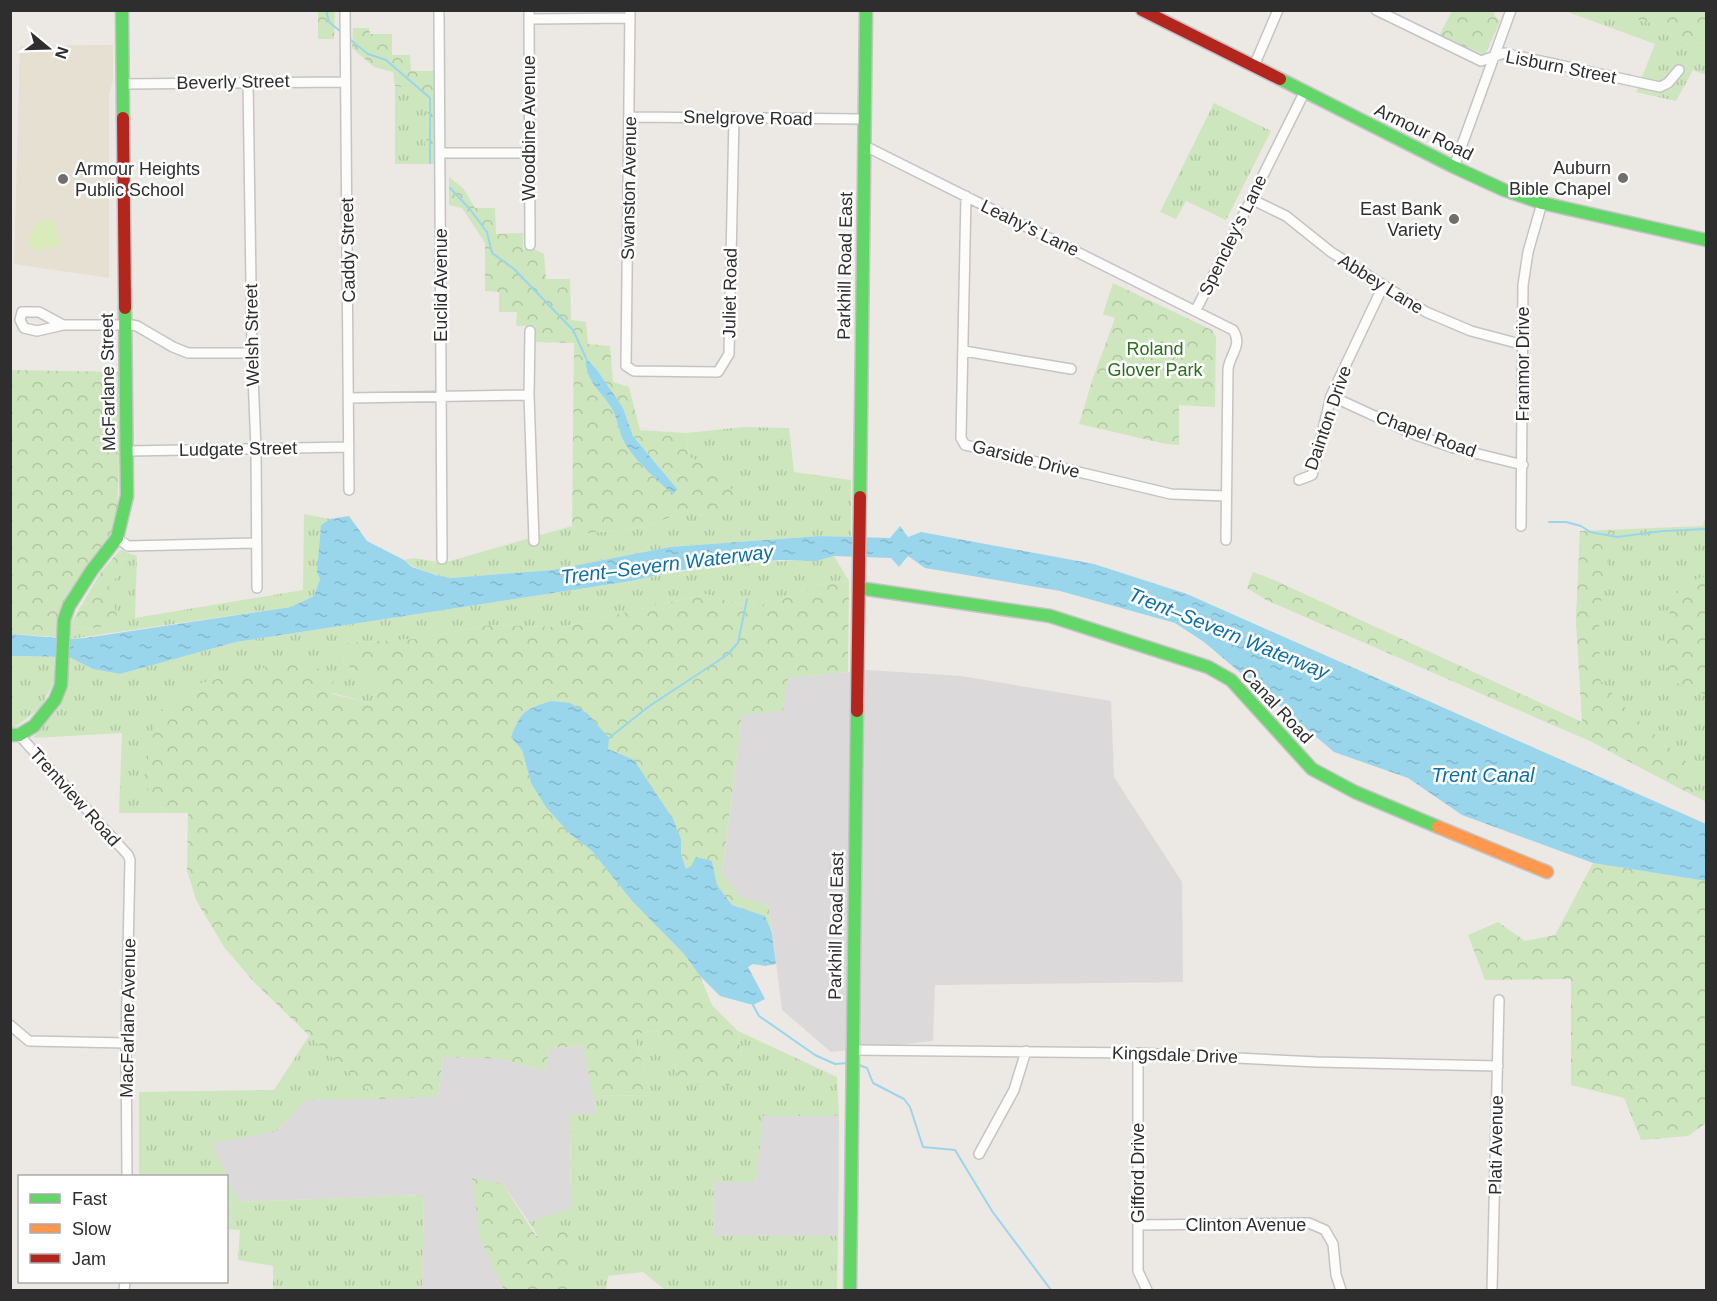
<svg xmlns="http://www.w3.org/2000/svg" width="1717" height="1301" viewBox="0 0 1717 1301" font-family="Arial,sans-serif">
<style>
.industrial{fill:#dcd9db}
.education{fill:#e6e0d3}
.grass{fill:url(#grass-tufts)}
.forest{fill:url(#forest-crowns);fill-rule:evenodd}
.pitch{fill:#d9eabb}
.water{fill:url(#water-ripples)}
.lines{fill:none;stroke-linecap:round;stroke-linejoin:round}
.stream{stroke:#99d6ec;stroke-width:2}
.street-casing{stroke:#c5c4c5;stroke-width:12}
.fast-casing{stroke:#c5c4c5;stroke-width:15}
.slow-casing{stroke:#c5c4c5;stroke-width:15}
.jam-casing{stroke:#c5c4c5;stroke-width:15}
.street{stroke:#fcfcfb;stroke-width:9}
.fast{stroke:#63d668;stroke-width:12}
.slow{stroke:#ff974d;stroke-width:12}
.jam{stroke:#b3261e;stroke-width:12}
.poi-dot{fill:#706f6e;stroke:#fff;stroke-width:2}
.labels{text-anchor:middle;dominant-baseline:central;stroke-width:5;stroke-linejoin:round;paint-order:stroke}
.street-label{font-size:18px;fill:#2e2e2e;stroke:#fff}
.poi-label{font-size:18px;fill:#2e2e2e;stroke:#fff;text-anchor:end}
.park-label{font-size:18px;fill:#2c6e1b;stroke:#fff}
.water-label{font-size:20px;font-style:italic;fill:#0d6fa3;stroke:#fff}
</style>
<defs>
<pattern id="grass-tufts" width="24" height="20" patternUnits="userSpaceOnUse" patternTransform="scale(1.5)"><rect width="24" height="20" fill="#cee6be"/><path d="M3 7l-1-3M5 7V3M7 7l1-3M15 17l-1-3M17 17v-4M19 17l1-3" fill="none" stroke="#b1c6a4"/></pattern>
<pattern id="forest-crowns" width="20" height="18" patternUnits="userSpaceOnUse" patternTransform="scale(1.5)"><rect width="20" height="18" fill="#cee6be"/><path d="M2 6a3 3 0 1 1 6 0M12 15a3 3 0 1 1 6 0" fill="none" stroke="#b1c6a4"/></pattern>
<pattern id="water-ripples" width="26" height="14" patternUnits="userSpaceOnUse" patternTransform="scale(1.5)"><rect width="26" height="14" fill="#99d6ec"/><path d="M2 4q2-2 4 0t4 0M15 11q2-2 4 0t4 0" fill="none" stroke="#84b8cb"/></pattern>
</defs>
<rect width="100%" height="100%" fill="#ece8e4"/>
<path class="industrial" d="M868 670 961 676 1111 701 1114 777 1182 882 1183 982 935 985 933 1041 831 1052 782 1010 769 906 739 896 722 875 742 715 787 678Z
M583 1046 597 1115 570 1114 571 1208 529 1222 503 1184 480 1238 504 1287 500 1290H422L424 1195 239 1202 211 1144 277 1131 306 1100 438 1097 443 1057 499 1059 546 1071 549 1048Z
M762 1116H839L838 1236 713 1237 714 1182H756Z"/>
<path class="education" d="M113 45V80L109 95V278L14 264 20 46Z"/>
<path class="grass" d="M1565 11H1602V12L1649 22 1692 47 1700 42 1706 43V75L1693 70 1676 101 1636 92 1655 44Z
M395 86 407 88 427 99 428 135 425 144V164H395Z
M1214 103 1271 131 1226 220 1186 201 1176 219 1160 212Z
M744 427 789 428 794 472 851 480V537L820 536 670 547 552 570 451 578C434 575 417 571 404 560L414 558 443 563 572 526 582 534 645 527 686 511 708 516 689 457 686 433Z
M304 514 330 519 321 525 320 579 314 596 291 607 70 639 69 626 94 628 109 586 123 569 120 550 137 556 135 618 303 590Z
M1706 514V802L1592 742 1576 622 1580 531 1703 526Z
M834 556 849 581 817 585 762 607 730 602 706 594 562 627 490 625 416 639 341 643 344 664 381 686 371 703 332 693 143 782 165 813H119L122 733 33 738 60 707 68 673 69 657 93 669 120 674 236 642 631 581C673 572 713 566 756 562 782 560 808 563 834 556Z
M10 656 54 657V682L40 708 14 728H11Z
M656 1031 672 1058 681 1084 742 1062 738 1031 837 1077 839 1116H763L756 1182H714L713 1236H838L837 1290H665L643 1272 608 1276 606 1290 571 1289 529 1222 571 1208 570 1114H597L593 1096 651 1095 634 1034Z
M309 1036 379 1099 306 1100 277 1131 212 1144 239 1202 424 1195 422 1290H273V1266L238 1260 240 1230 227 1229 226 1176H139V1092L274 1090Z"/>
<path class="forest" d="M1602 10 1706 11V43L1700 42 1692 47 1649 22 1601 12Z
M318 11H335L334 39H318Z
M1452 11H1494L1495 16 1500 21 1485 55 1439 36Z
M353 28H369L370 34H392V55H410L411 71H435L436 164H425V144L428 135 427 99 407 88 395 86 393 72 374 67 352 48Z
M449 177 463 188 475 208H495L496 234 523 233V249H534L544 254 546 279H570L571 320 586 322 588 344 610 346 613 382 629 387 640 430 686 433 689 457 724 471 735 499 729 512 708 516 686 511 645 527 582 534 572 526 574 343 536 342 535 326H516L517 312H499V292L485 291V243L462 208 449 205ZM586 359 623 408 633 436 660 468 673 494C657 481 631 457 622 438 618 428 617 417 611 407 601 391 584 380 586 359Z
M1113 283 1212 330 1216 337 1215 407 1179 405V445L1166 444 1079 424 1093 378 1115 318 1103 314Z
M10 370 122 372 117 524 59 637 11 634Z
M1580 531H1613L1599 615 1600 680 1633 716 1696 770 1694 796 1592 742 1266 600 1247 588 1253 572 1274 580 1582 722 1576 622Z
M120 550 123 569 109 586 119 623 94 628 69 626 101 572Z
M1706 576V695L1669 680 1664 645 1672 598 1691 581Z
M849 581 848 672 788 678 783 711 742 715 722 874 739 896 769 906 772 933 764 916 732 905 717 885 712 861 691 866 686 870 681 854V839L608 749 551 701C524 710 522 710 512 736L522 750 531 783 570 834 592 851 632 901 684 954 700 976 712 1005 738 1031 742 1062 741 1085 681 1084 672 1058 656 1031 634 1034 651 1095 593 1096 583 1046 549 1048 546 1071 499 1059 443 1057 438 1097 379 1099 327 1053 254 982 224 947 196 900 187 870 188 813H165L143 782 158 712 201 683 298 659 334 676 332 694 371 703 381 686 344 664 341 643 416 639 490 625 562 627 706 594 730 602 762 607 817 585Z
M1593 863 1706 881V1123L1688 1136 1641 1140 1624 1098 1571 1085V979L1485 980 1468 935 1498 922 1525 941 1555 935Z
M472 1178 503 1184 536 1236 571 1229 572 1290H504L480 1238Z"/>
<path class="pitch" d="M54 220 60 245 37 251 33 249 29 241 37 222Z"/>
<path class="water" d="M586 358 597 370 623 408 633 436 677 489 673 494C657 481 631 457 622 438 618 428 617 417 611 407 601 391 584 380 586 358Z
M349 516 367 541 404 560 412 567 435 575 451 578 552 570 670 547 820 536 890 538 900 526 908 537 921 532 1094 564 1187 594 1706 824V881L1593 863 1462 815 1408 778 1334 752 1204 642 1175 623 1060 591 925 568 908 556 899 567 891 558 834 556 816 561 779 560 733 564 682 570 631 581 236 642 120 674 93 669 69 657 11 656 10 634 70 639 85 638 291 607 314 596 320 579 317 572 321 525 330 519Z
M551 701 570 703 587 713 609 738 608 749 634 760 673 819 681 839V854L686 869 691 866 696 857 712 861 717 885 732 905 765 916 772 933 776 964 765 966 753 964 748 967 765 999 753 1005 720 996 700 976 684 954 632 901 592 851 570 834 546 807 531 783 522 750 511 737C522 710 524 710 551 701Z"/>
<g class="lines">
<path class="stream" d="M326 10 329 22 341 32
M347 37 368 54 386 60 430 98V163
M450 188 469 208 487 232 492 253 514 269 573 330 586 358
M1549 522H1566L1581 526 1590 532 1617 537 1663 531 1706 529
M609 738 648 707 727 655 738 643 747 599
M753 1005 759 1016 815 1055 835 1064 847 1063
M859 1065 867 1068 873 1083 904 1099 910 1107 923 1147 955 1150 992 1211 1051 1290"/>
<g class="street-casing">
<path id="street" d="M345 10 349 490
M439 10 442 559
M529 10 530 245
M630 10 626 366 634 371 718 372 729 354 734 117
M1376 10 1481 61 1504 53 1660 87 1668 83 1679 70
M529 19 630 18
M1254 66 1278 10
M248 81 252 353 256 448 257 588
M122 84 345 82
M630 117 865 119
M865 146 1233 330C1243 345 1230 354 1228 369L1226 540
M441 153H529
M1454 167 1511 10
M966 196 961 438 965 445 1171 494 1226 496
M1251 199 1286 216 1331 252 1426 312 1471 331 1524 345
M1196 310 1304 93
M63 325 39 312H22L20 320 24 328 37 331 63 325H132L137 326 173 347 188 353H252
M530 331 529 395 534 541
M964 351 1071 369
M1331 396 1416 435 1454 448 1523 465
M349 398 529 395
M128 451 349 447
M1299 480 1312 475 1331 396 1383 286
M1521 526 1523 285 1528 252 1542 203
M117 538 128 546 255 543
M19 735 128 855 130 860 126 1043 127 1176
M10 1025 29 1041 126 1043
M852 1050 1138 1053 1317 1062 1498 1066
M1138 1053V1271L1147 1290
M979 1154 1014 1090 1026 1051
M1138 1225 1309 1223 1325 1230 1333 1244 1336 1275 1341 1290
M124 1290 125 1282
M1492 1290 1499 1000"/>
</g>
<g class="fast-casing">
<path id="fast" d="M122 10 123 118
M1280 79 1454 167 1504 190 1542 203 1706 240
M860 497 866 10
M859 588 1050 616 1208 667 1231 680 1312 769 1355 792 1438 827
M10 735H19L34 726 55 700 61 685 64 620 69 606 92 570 117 538 127 496 125 308
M850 1290 857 711"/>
</g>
<g class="slow-casing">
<path id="slow" d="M1438 827 1547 872"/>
</g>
<g class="jam-casing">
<path id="jam" d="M1142 10 1280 79
M123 118 125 308
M857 711 860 497"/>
</g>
<use href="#street" class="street"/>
<use href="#fast" class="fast"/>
<use href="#slow" class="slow"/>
<use href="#jam" class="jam"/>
</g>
<g class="poi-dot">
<circle cx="1623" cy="178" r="6"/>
<circle cx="63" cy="179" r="6"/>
<circle cx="1454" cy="219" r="6"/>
</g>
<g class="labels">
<g class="street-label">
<text transform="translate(1561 67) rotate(11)">Lisburn Street</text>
<text transform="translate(233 82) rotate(-1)">Beverly Street</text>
<text transform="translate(748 118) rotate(1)">Snelgrove Road</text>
<text transform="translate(529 128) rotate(-90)">Woodbine Avenue</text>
<text transform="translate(1424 132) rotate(26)">Armour Road</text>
<text transform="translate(629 188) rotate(-89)">Swanston Avenue</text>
<text transform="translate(1030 228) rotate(26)">Leahy's Lane</text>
<text transform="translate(1233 235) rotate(-64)">Spencley's Lane</text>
<text transform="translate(348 250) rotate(-91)">Caddy Street</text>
<text transform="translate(845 266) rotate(-89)">Parkhill Road East</text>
<text transform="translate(1381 284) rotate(32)">Abbey Lane</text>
<text transform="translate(441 285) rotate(-90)">Euclid Avenue</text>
<text transform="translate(730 293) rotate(-89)">Juliet Road</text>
<text transform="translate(252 335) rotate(-91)">Welsh Street</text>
<text transform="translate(1523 364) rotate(-90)">Franmor Drive</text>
<text transform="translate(108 382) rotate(-91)">McFarlane Street</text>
<text transform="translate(1328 418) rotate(-71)">Dainton Drive</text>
<text transform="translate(1426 434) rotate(20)">Chapel Road</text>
<text transform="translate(238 449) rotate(-1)">Ludgate Street</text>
<text transform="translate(1026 459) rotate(14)">Garside Drive</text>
<text transform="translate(1277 706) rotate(47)">Canal Road</text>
<text transform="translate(75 797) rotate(48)">Trentview Road</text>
<text transform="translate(836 926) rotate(-89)">Parkhill Road East</text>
<text transform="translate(128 1018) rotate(-89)">MacFarlane Avenue</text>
<text transform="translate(1175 1055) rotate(2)">Kingsdale Drive</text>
<text transform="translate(1496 1145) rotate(-89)">Plati Avenue</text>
<text transform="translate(1138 1173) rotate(-90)">Gifford Drive</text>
<text x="1246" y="1225">Clinton Avenue</text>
</g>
<g class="poi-label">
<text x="1611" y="168">Auburn<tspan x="1611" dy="21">Bible Chapel</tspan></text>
<text x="75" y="169" text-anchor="start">Armour Heights<tspan x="75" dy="21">Public School</tspan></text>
<text x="1442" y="209">East Bank<tspan x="1442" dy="21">Variety</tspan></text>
</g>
<g class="park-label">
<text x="1155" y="349">Roland<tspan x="1155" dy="21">Glover Park</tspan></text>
</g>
<g class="water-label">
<text transform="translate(667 564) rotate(-7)">Trent–Severn Waterway</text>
<text transform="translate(1229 633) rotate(22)">Trent–Severn Waterway</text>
<text x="1483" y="775">Trent Canal</text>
</g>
</g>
<rect width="1717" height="1301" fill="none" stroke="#2e2e2e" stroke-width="24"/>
<rect x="18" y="1175" width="210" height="108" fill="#ffffff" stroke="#ababab" stroke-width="1.5"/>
<rect x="30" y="1194" width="30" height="9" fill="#63d668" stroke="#ababab" stroke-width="1.5"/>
<text x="72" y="1205" font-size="18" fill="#2e2e2e">Fast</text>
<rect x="30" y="1224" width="30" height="9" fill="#ff974d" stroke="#ababab" stroke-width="1.5"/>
<text x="72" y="1235" font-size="18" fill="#2e2e2e">Slow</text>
<rect x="30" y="1254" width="30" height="9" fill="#b3261e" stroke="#ababab" stroke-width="1.5"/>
<text x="72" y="1265" font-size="18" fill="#2e2e2e">Jam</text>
<g transform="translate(48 48) rotate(109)" stroke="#ffffff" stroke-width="4.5" paint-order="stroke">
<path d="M0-4.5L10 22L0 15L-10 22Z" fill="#2e2e2e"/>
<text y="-9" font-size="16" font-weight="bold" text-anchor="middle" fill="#2e2e2e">N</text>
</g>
</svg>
